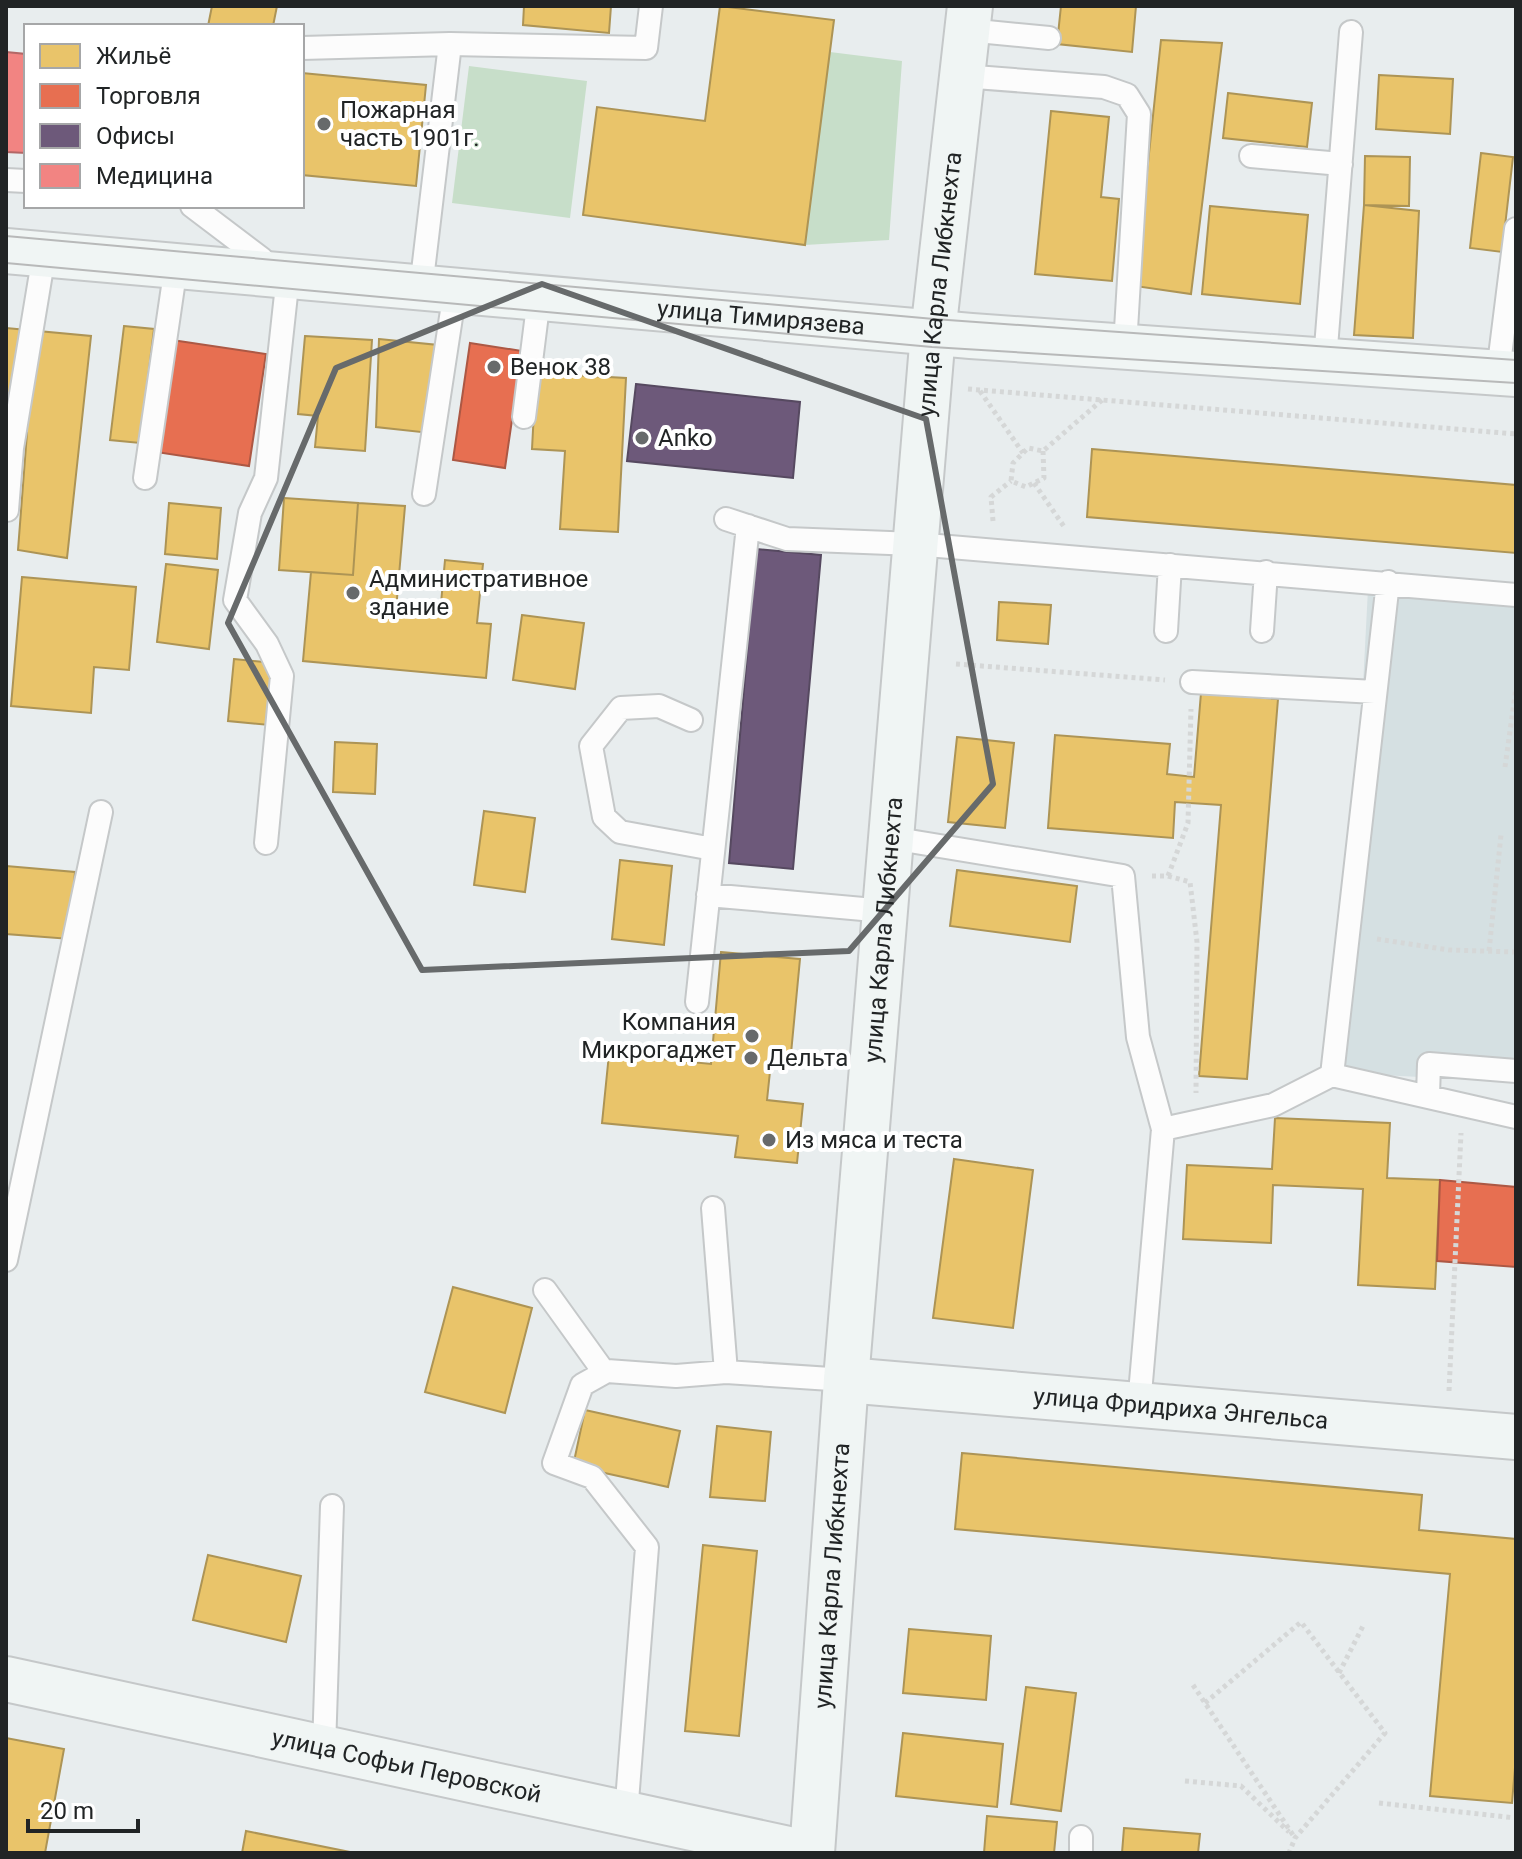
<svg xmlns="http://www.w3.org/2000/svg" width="1522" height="1859" viewBox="0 0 1522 1859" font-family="Roboto,sans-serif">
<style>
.built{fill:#d5e0e2}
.green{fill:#c7dec9}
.homes{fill:#e9c46a;stroke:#ad9455;stroke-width:2}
.shops{fill:#e76f51;stroke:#ac5844;stroke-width:2}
.offices{fill:#6d597a;stroke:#564960;stroke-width:2}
.health{fill:#f28482;stroke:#b36766;stroke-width:2}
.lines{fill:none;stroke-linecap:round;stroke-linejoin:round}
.lane-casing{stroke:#c5c8c9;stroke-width:26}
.secondary-casing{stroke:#c5c8c9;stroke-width:48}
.path{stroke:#d5d7d7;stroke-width:5;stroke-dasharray:4 4;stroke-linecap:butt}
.lane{stroke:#fcfcfc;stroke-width:22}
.secondary{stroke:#f0f5f4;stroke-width:44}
.tram{stroke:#b8b9b9;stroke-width:2}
.marked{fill:none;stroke:#676a6b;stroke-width:6;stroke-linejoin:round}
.poi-dot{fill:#676a6b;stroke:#fff;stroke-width:3}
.labels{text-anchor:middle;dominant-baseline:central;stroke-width:8;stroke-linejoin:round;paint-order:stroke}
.poi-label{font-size:24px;fill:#212425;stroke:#fff;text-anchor:start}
.street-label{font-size:24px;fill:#212425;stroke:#fff}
</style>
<rect width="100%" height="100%" fill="#e8edee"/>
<path class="built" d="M1368 589 1516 598V1082L1343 1073Z"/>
<path class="green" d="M830 52 902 61 889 240 805 245Z
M469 66 587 81 570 218 452 203Z"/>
<path class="homes" d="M212 6H277L273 26H208Z
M524 6H611L609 33 523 25Z
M720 6 834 20 805 245 583 215 597 107 705 121Z
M1061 6H1136L1132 52 1057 44Z
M1161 40 1222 43 1191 294 1135 286Z
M302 73 426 85 416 186 302 175Z
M1379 75 1453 79 1450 134 1376 129Z
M1228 93 1312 103 1307 147 1223 138Z
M1051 111 1109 117 1101 197 1119 199 1112 281 1035 274Z
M1481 153 1513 157 1502 252 1470 248Z
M1365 156 1410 157 1409 206 1364 205Z
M1364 205 1419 211 1413 338 1354 335Z
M1210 206 1308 215 1300 304 1202 294Z
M124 326 154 329 140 443 110 440Z
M6 328 91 336 67 558 18 550 27 433 6 431Z
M305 336 372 340 365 451 315 447 318 416 298 414Z
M379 339 438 345 430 433 376 427Z
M536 373 626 378 618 532 560 529 565 451 532 449Z
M1092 449 1516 485V553L1087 517Z
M284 498 358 503 353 575 279 570Z
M169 503 221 508 217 559 165 554Z
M358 503 405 506 396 610 440 614 445 560 483 564 477 623 491 624 486 678 303 661 311 572 353 575Z
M166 564 218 570 209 649 157 642Z
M22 577 136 587 129 670 94 667 91 713 11 706Z
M999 602 1051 605 1048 644 997 640Z
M522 615 584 623 575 689 513 680Z
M234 659 274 663 269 725 228 721Z
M1201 693 1278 699 1247 1079 1199 1076 1221 805 1175 802 1173 838 1048 828 1055 735 1170 744 1167 774 1194 777Z
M957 737 1014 743 1005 828 948 822Z
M335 742 377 744 375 794 333 792Z
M484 811 535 818 525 892 474 885Z
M620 860 672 866 664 945 612 939Z
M6 866 75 872 70 939 6 934Z
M957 870 1077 886 1070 942 950 926Z
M721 952 800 959 790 1064 771 1062 767 1100 803 1104 797 1163 735 1157 738 1136 602 1123 609 1054 711 1064Z
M1275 1118 1390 1123 1387 1178 1440 1180 1435 1289 1358 1285 1363 1189 1273 1185 1271 1243 1183 1239 1187 1165 1272 1169Z
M954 1159 1033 1170 1013 1328 933 1318Z
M453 1287 532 1308 505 1413 425 1392Z
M585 1410 680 1431 668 1487 573 1466Z
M717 1426 771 1432 765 1501 710 1497Z
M962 1453 1422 1495 1419 1530 1516 1539V1756L1512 1803 1430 1796 1450 1574 955 1529Z
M703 1545 757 1551 739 1736 685 1731Z
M208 1555 301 1576 286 1642 193 1620Z
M909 1629 991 1636 986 1700 903 1693Z
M1026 1687 1076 1693 1061 1811 1011 1804Z
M903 1733 1003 1744 997 1807 896 1796Z
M6 1738 64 1749 45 1853H6Z
M987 1816 1057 1822 1054 1853H984Z
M1124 1828 1200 1834 1198 1853H1122Z
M246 1831 355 1853H242Z"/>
<path class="shops" d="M172 340 266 354 249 466 156 452Z
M470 343 522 351 505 468 453 460Z
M1440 1180 1516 1187V1267L1437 1261Z"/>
<path class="offices" d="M636 384 800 402 793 478 627 461Z
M756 549 821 555 793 869 729 863Z"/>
<path class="health" d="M6 52 26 54V153L6 152Z"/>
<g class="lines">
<g class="lane-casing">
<path id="lane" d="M967 30 1049 38
M302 48 450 44
M962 76 1104 87 1127 95 1139 114 1125 346
M1251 156 1341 164
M6 180 26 181
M192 206 262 259
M421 288 450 44 646 48 651 6
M1325 360 1351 32
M1498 372 1516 229
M524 417 539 298
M145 478 176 266
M424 494 455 291
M7 510 12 448 44 255
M726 519 787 539 915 544 1516 595
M1388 582 1332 1075 1516 1117
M1166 631 1170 565
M1262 631 1266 572
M1192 682 1375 692
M691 720 659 706 621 708 591 746 604 817 620 832 713 849
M891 838 1123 876 1138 1037 1163 1129 1139 1405
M266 843 282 676 267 644 235 600 250 513 266 478 288 276
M708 895 885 911
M697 1002 748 526
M1428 1096 1429 1064 1516 1071
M1163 1129 1273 1105 1332 1075
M713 1208 726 1372 846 1380
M6 1260 101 812
M545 1290 604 1372
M324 1748 332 1506
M626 1814 647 1547 592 1477 554 1463 582 1385 607 1371 676 1376 726 1372
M1081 1853V1837"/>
</g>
<g class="secondary-casing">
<g id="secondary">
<path id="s1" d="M6 251 971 336 1516 374"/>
<path id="s2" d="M846 1380 1516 1437"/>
<path id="s3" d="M6 1679 807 1853"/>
<path id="s4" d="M812 1853 846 1380 933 333 970 6"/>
</g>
</g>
<path class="path" d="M968 389 1516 434
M980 391 1023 453
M1043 451 1044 478 1026 487 1011 481 1013 463 1028 448 1043 451 1102 400
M1034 483 1065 528
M993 521 991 497 1011 481
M956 664 1165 680
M1505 767 1516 688
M1152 876H1168L1188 823 1191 709
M1168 876 1190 882 1197 942 1196 1093
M1377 939 1449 950 1516 952
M1489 951 1501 835
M1449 1391 1461 1133
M1339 1673 1363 1626
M1193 1685 1295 1838
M1205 1703 1301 1622 1385 1733 1295 1838 1289 1853
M1185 1781 1241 1786 1289 1832
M1379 1803 1516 1818"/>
<use href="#lane" class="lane"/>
<use href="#secondary" class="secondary"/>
<path class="tram" d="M6 236 934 319 1516 360
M6 263 932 347 1516 383"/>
</g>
<path class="marked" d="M542 284 926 419 993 784 849 951 422 970 228 623 336 368Z"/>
<g class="poi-dot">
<circle cx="324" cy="124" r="8"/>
<circle cx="494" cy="367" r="8"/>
<circle cx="642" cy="438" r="8"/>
<circle cx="353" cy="593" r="8"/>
<circle cx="752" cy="1036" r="8"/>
<circle cx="751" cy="1058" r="8"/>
<circle cx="769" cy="1140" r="8"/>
</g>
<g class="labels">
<g class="poi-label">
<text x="340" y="110">Пожарная<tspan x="340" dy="28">часть 1901г.</tspan></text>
<text x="510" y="367">Венок 38</text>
<text x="658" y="438">Anko</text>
<text x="369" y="579">Административное<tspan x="369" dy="28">здание</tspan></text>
<text x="736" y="1022" text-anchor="end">Компания<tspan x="736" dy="28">Микрогаджет</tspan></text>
<text x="767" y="1058">Дельта</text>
<text x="785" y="1140">Из мяса и теста</text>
</g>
<g class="street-label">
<text stroke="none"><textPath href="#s4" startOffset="1574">улица Карла Либкнехта</textPath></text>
<text stroke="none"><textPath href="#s1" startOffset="758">улица Тимирязева</textPath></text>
<text stroke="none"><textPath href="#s4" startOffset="926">улица Карла Либкнехта</textPath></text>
<text stroke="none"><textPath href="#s2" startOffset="336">улица Фридриха Энгельса</textPath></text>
<text stroke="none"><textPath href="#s4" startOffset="278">улица Карла Либкнехта</textPath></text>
<text stroke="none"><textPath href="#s3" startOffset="410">улица Софьи Перовской</textPath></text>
</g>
</g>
<rect width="1522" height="1859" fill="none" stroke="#212425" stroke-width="16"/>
<rect x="24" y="24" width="280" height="184" fill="#ffffff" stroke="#a6a7a8" stroke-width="2"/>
<rect x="40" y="44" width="40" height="24" fill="#e9c46a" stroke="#a6a7a8" stroke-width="2"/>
<text x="96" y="64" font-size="24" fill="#212425">Жильё</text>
<rect x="40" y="84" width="40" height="24" fill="#e76f51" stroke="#a6a7a8" stroke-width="2"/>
<text x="96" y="104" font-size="24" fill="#212425">Торговля</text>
<rect x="40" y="124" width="40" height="24" fill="#6d597a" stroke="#a6a7a8" stroke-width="2"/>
<text x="96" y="144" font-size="24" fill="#212425">Офисы</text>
<rect x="40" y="164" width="40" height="24" fill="#f28482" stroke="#a6a7a8" stroke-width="2"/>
<text x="96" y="184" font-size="24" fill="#212425">Медицина</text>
<path d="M28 1819v12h110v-12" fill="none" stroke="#212425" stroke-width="4"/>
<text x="40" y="1819" font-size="24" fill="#212425" stroke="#ffffff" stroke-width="6" paint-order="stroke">20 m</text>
</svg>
